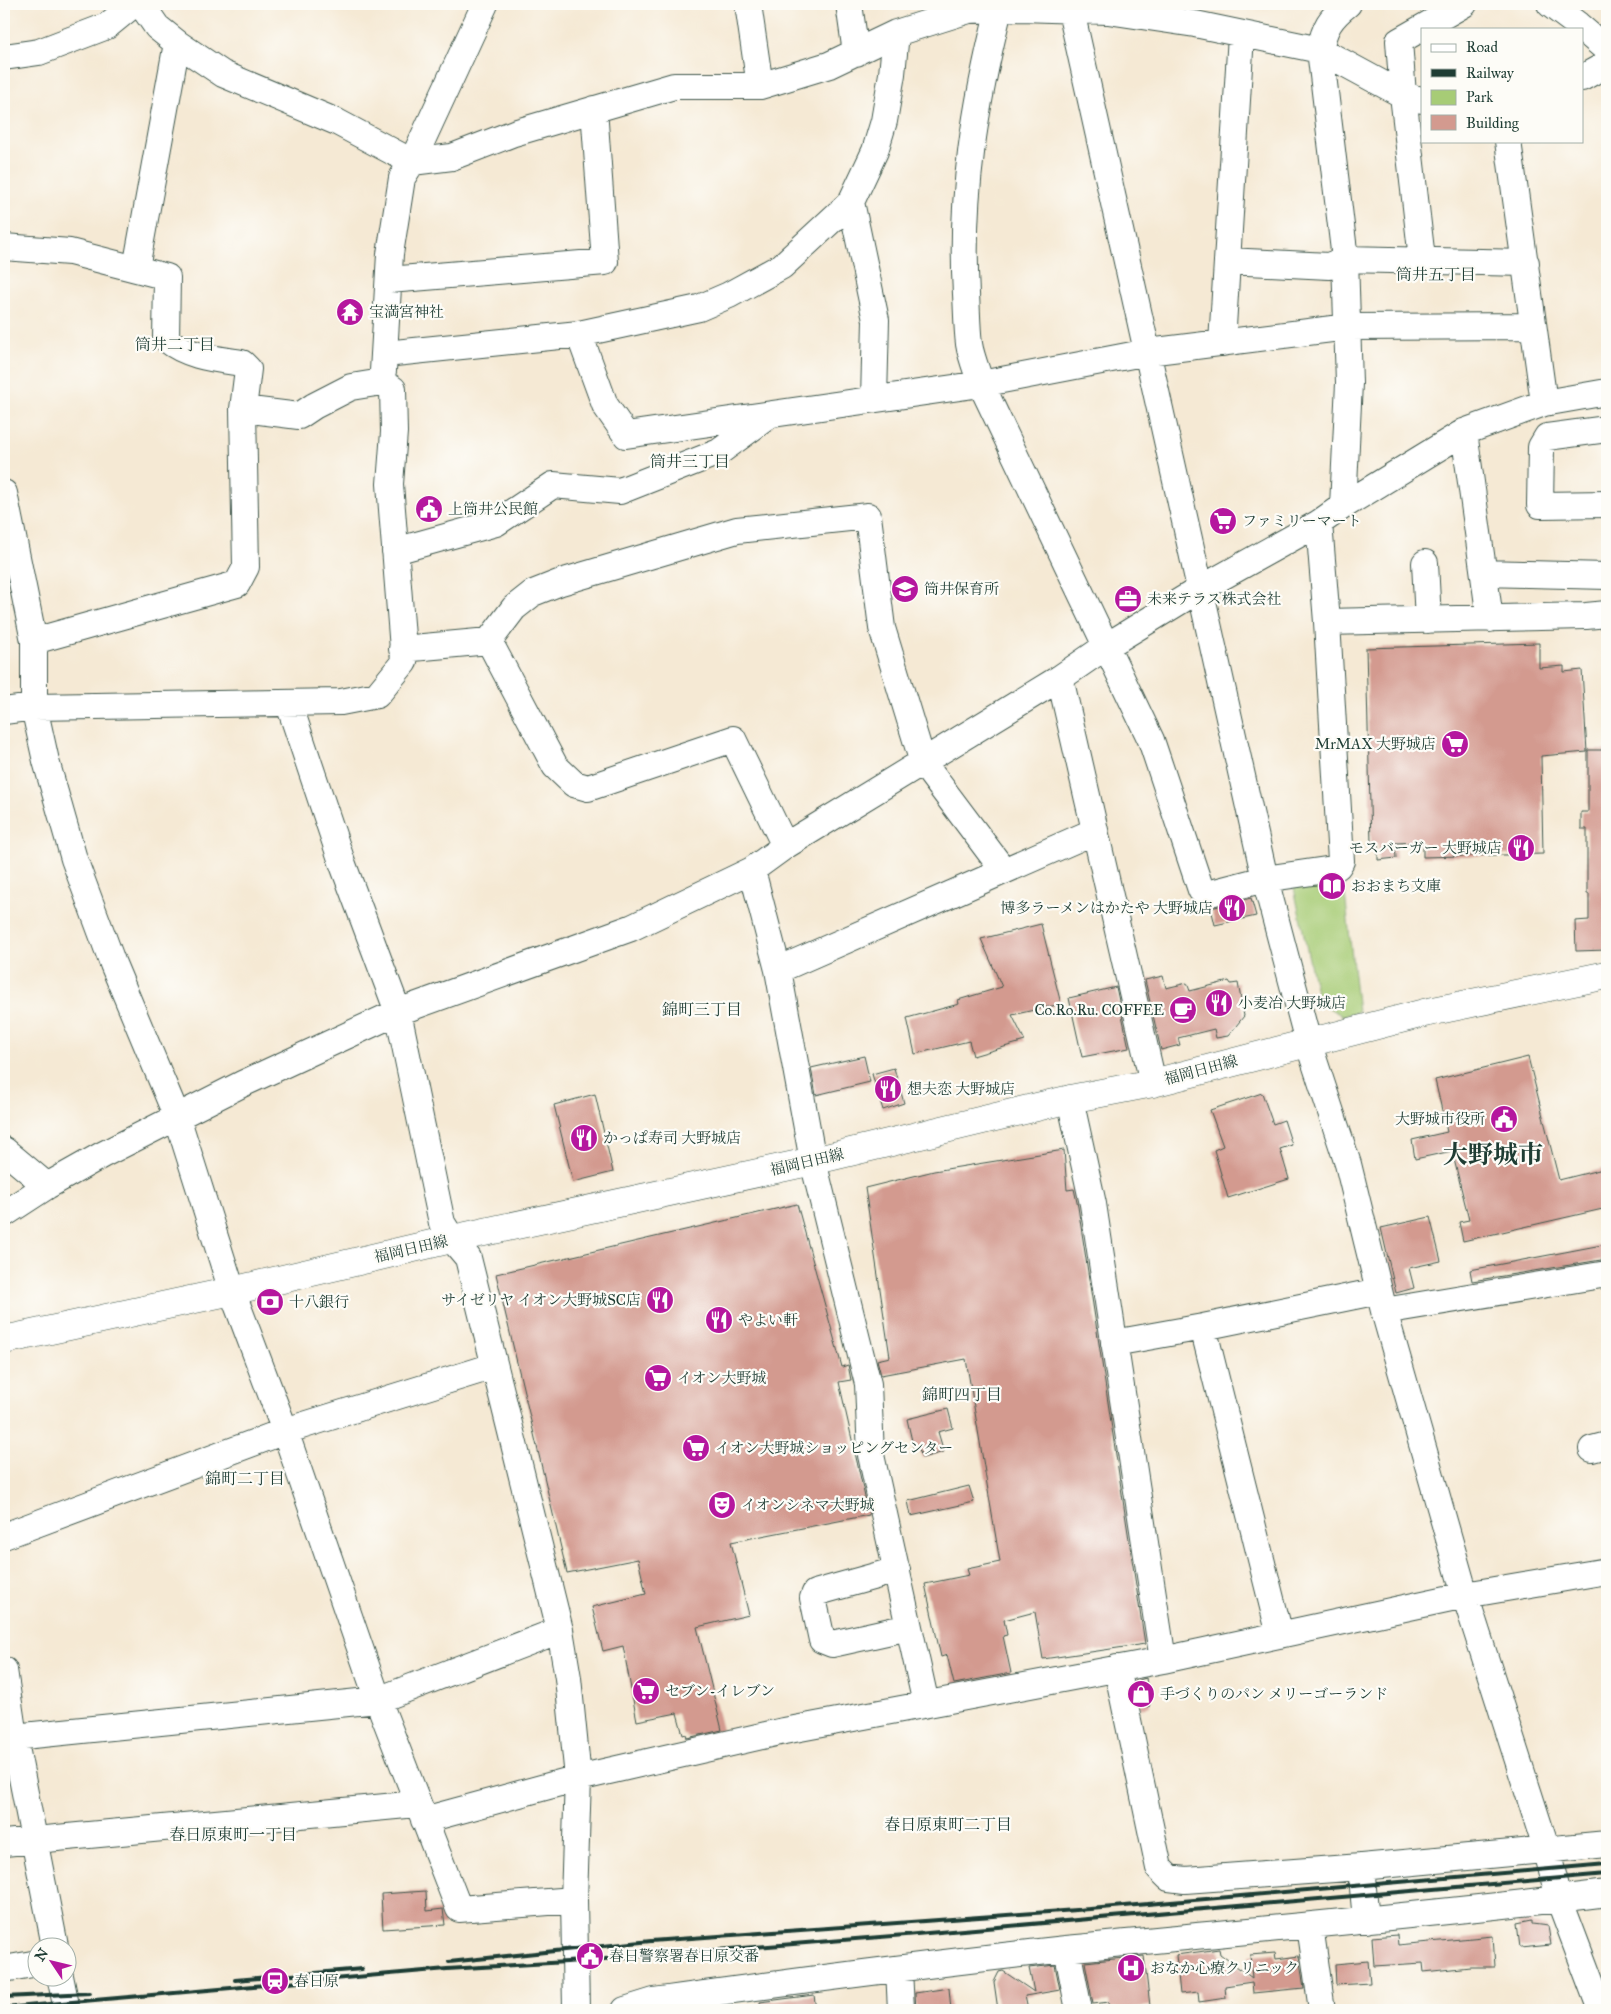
<svg xmlns="http://www.w3.org/2000/svg" width="1611" height="2014" viewBox="0 0 1611 2014" font-family="'IM FELL Great Primer','Noto Serif JP',serif">
<style>
.green{fill:#a7cc76;stroke:#638455}
.building{fill:#d39a8f}
.lines{fill:none;stroke-linecap:round;stroke-linejoin:round}
.minor-casing{stroke:#3f574c;stroke-width:28}
.major-casing{stroke:#3f574c;stroke-width:29}
.minor{stroke:#fff;stroke-width:26}
.major{stroke:#fff;stroke-width:28}
.rail{stroke:#1f3d34;stroke-width:4}
.labels{text-anchor:middle;dominant-baseline:central;stroke-width:4.5;stroke-linejoin:round;paint-order:stroke}
.poi-label{font-size:15px;fill:#1f3d34;stroke:#fdfcf7;text-anchor:start}
.street-label{font-size:15px;fill:#1f3d34;stroke:#fdfcf7}
.neighbourhood-label{font-size:16px;fill:#1f3d34;stroke:#fdfcf7}
.town-label{font-size:25px;font-weight:bold;fill:#1f3d34;stroke:#fdfcf7}
</style>
<rect width="100%" height="100%" fill="#fdfcf7"/>
<filter id="ink" filterUnits="userSpaceOnUse"><feTurbulence type="fractalNoise" baseFrequency=".02" numOctaves="2"/><feDisplacementMap in="SourceGraphic" scale="10" xChannelSelector="R" yChannelSelector="G"/><feConvolveMatrix kernelMatrix="1 2 1 2 8 2 1 2 1" color-interpolation-filters="sRGB"/></filter>
<filter id="wash" filterUnits="userSpaceOnUse"><feTurbulence type="fractalNoise" baseFrequency=".0096" numOctaves="4" result="noise"/><feDisplacementMap in="SourceGraphic" scale="20" xChannelSelector="R" yChannelSelector="G"/><feGaussianBlur stdDeviation="1.12" result="paint"/><feColorMatrix in="noise" values="0 0 0 0 0 0 0 0 0 0 0 0 0 0 0 0 0 1.4 0 .05"/><feComposite in="paint" operator="in"/></filter>
<g filter="url(#wash)">
<rect width="100%" height="100%" fill="#f5e9d4"/>
<path class="green" d="M1343 875 1358 1012 1343 1016 1318 1002 1294 888 1298 880Z"/>
<g id="blocks">
<path class="building" d="M1539 643V668L1564 666V672L1582 670 1587 752 1541 756 1543 854 1423 857V842L1395 843 1396 858 1378 860V844H1371L1366 648Z
M1588 750H1607V950L1576 951 1575 921 1589 920V894H1587V829H1581V812H1588Z
M1251 898 1256 916 1215 925 1211 908Z
M1041 924 1061 1004 1012 1015 1025 1041 973 1056 969 1041 915 1054 907 1018 959 1004 958 1000 1002 987 981 939Z
M1163 976 1166 988 1187 983 1190 991 1229 981 1231 984 1238 983 1244 1016 1228 1036 1216 1038 1214 1029 1178 1038 1180 1045 1161 1050 1145 980Z
M1116 987 1129 1048 1082 1057 1069 998Z
M864 1056 870 1082 816 1095 811 1068Z
M1528 1057 1559 1180 1607 1168V1208L1463 1241 1459 1222 1469 1220 1452 1151 1415 1159 1412 1140 1447 1132 1435 1080Z
M894 1068 904 1103 883 1110 872 1074Z
M1262 1093 1273 1124 1284 1120 1292 1145 1280 1149 1289 1179 1228 1198 1214 1150 1223 1146 1210 1110Z
M595 1094 613 1172 573 1182 554 1105Z
M1064 1150 1067 1190 1074 1189 1078 1207 1145 1644 1043 1659 1035 1612 1004 1620 1007 1635 1003 1636 1011 1673 954 1684 947 1655 941 1657 925 1584 969 1575 967 1569 1000 1562 966 1359 881 1375 877 1360 890 1357 865 1188 934 1171Z
M797 1204 842 1367 848 1365 851 1380 839 1382 869 1515 731 1542 749 1615 697 1627 722 1730 687 1738 686 1734 683 1735 677 1713 637 1721 623 1646 603 1651 592 1607 646 1594 638 1559 567 1573 496 1274Z
M1430 1217 1441 1261 1409 1268 1414 1288 1396 1293 1381 1228Z
M1607 1244V1259L1472 1281 1470 1270Z
M948 1409 953 1428 938 1432 944 1452 922 1458 919 1449 914 1450 907 1419Z
M969 1486 974 1502 911 1516 908 1501Z
M1146 1678 1150 1706 1141 1708 1135 1681Z
M426 1891 427 1911 443 1909 445 1925 383 1929 381 1894Z
M1532 1920V1924L1548 1926 1551 1945 1520 1948 1517 1923Z
M1397 1935 1398 1945 1493 1936 1495 1967H1470L1424 1972 1423 1963 1374 1966 1372 1937Z
M1219 1949 1220 1954 1252 1978 1250 1955 1275 1953 1276 1959 1299 1956 1304 1988 1253 1993 1252 1982 1225 1986 1226 1998 1199 2002 1198 1992 1180 1994 1176 1955Z
M1144 1956 1150 2006 1110 2010 1109 2002 1093 2004 1085 1962Z
M1368 1961 1370 1983 1336 1985 1335 1964Z
M1055 1965 1060 1990 1025 1996 1028 2010H998L994 1982 999 1972 1003 1971 1034 1992 1029 1968Z
M949 1988 951 2010H916L915 1993Z
M814 1995 816 2010H761L760 2002Z"/>
</g>
</g>
<g filter="url(#ink)">
<use href="#blocks" fill-opacity="0" stroke="#3f574c" stroke-width="1"/>
<g class="lines">
<g class="minor-casing">
<path id="minor" d="M141 4 157 27 177 43 223 74 337 122 412 162 452 157 514 133 674 86H760L829 65 896 33 969 10 1022 8 1108 11 1195 24 1320 50 1403 95 1422 100
M748 4 760 86
M849 4 856 53
M1071 4V11L1265 879 1308 1042 1348 1164 1384 1311 1465 1595 1547 1851 1559 1899 1601 2010
M1550 4 1578 25 1607 50
M999 9C975 105 960 195 966 294 967 311 967 328 969 344 971 357 977 371 981 384L1151 740 1201 890 1204 893H1211L1265 879 1333 869 1338 866 1341 861 1327 622 1319 523
M4 57 39 52 107 26 134 4
M1582 78 1607 64
M1508 141 1544 403
M851 202 876 320 874 399
M4 247 70 252 167 277 166 339C188 357 216 359 242 363L248 369 243 409 246 567 237 584 34 641
M1422 259 1403 95 1399 41 1464 4
M1227 261 1329 266 1345 259 1526 263
M136 268 177 43
M389 280 605 262 594 109
M579 334 605 405 626 435 981 384 1148 352 1348 327 1533 326
M1222 343 1241 35
M385 354 579 334 699 308 729 295 782 266 851 202 875 151 884 121 892 74 896 33
M383 371 390 254 402 178 412 162 485 4
M1607 429 1547 437 1541 447 1540 505 1607 504
M1464 432 1490 619
M4 493 34 641V707L46 761 74 859 113 964 177 1117 232 1291 285 1431 378 1700 459 1909 574 1900
M1343 506 1349 383 1345 259 1320 50C1324 28 1330 18 1348 4
M395 551 496 523 553 485 620 491 719 452 768 416
M1425 563 1428 620
M1484 573 1607 576
M1327 622 1586 616 1607 614
M489 641 555 766 574 784 588 788 733 739 785 846
M402 649 489 641 514 608 533 593 561 582 737 530 868 516 882 628 923 763 1004 871
M1060 678 1153 1083
M289 704 342 862 398 1012 442 1223 452 1239 468 1258 560 1630 568 1678 578 1778 574 1900 576 2010
M4 711 34 707 341 702 377 695 404 662 390 484 394 432 393 389 382 382 351 387 314 406 299 416 243 409
M752 870 778 970 813 1161 868 1384 871 1455 926 1704
M778 970 1095 831
M1070 1099 1093 1204 1163 1660
M4 1150 47 1186
M4 1214 47 1186 102 1155 242 1084 398 1012 631 928 752 870 785 846 1060 678 1105 647 1200 589 1319 523 1343 506 1464 432 1544 403 1607 392
M1384 1311 1607 1274
M1203 1327 1280 1635
M1114 1343 1203 1327 1379 1291
M1592 1449 1607 1445
M4 1536 285 1431 494 1366
M897 1570 815 1593 813 1598 822 1640 832 1644 909 1627
M1117 1668 1159 1868 1169 1878 1185 1880 1361 1867 1607 1844
M4 1670 14 1737 55 1946
M4 1738 378 1700 560 1630
M424 1820 578 1778 784 1731 1163 1660 1465 1595 1607 1571
M4 1843 417 1804
M1361 1867 1366 1920
M1310 1926 1322 2010
M1067 1949 1079 2010
M4 1969 38 1963
M899 1969 901 2010
M60 1976 67 2010
M625 2010 654 2001C791 1982 928 1964 1066 1949 1246 1930 1427 1916 1607 1893"/>
</g>
<g class="major-casing">
<path id="major" d="M4 1340 232 1291 452 1239 813 1161 1070 1099 1153 1083 1424 1013 1607 975"/>
</g>
<use href="#minor" class="minor"/>
<use href="#major" class="major"/>
<path class="rail" d="M449 1962 651 1941 1090 1909 1607 1864
M235 1980 362 1969
M4 1997 90 1993
M4 2008 447 1969 567 1962 905 1935 1607 1874"/>
</g>
</g>
<defs>
<g id="temple-disc" transform="scale(1.4375)"><circle r="9.5" fill="#b5179e" stroke="#fdfcf7"/><path d="M0-6L5-2H3V0L6.5 2.5H4V6H1.5V3h-3V6H-4V2.5H-6.5L-3 0V-2H-5Z" fill="#fff"/></g>
<g id="civic-disc" transform="scale(1.4375)"><circle r="9.5" fill="#b5179e" stroke="#fdfcf7"/><path d="M-.6-6.5H3V-4.5H.6V-3L4-1V1h2V6H-6V1h2V-1L-.6-3ZM-1.2 2.5V6h2.4V2.5Z" fill="#fff"/></g>
<g id="supermarket-disc" transform="scale(1.4375)"><circle r="9.5" fill="#b5179e" stroke="#fdfcf7"/><path d="M-6-5.5h2.5l.6 2H6L4.5 2H-2.5L-4.4-4H-6ZM-1.5 3.2a1.3 1.3 0 1 0 .1 0ZM3 3.2a1.3 1.3 0 1 0 .1 0Z" fill="#fff"/></g>
<g id="school-disc" transform="scale(1.4375)"><circle r="9.5" fill="#b5179e" stroke="#fdfcf7"/><path d="M0-5L7-2L0 1L-7-2ZM-4 1L0 2.5L4 1V4Q0 6-4 4Z" fill="#fff"/></g>
<g id="office-disc" transform="scale(1.4375)"><circle r="9.5" fill="#b5179e" stroke="#fdfcf7"/><path d="M-6-3h4V-5.5h4V-3h4V5H-6ZM-1-4.5V-3h2v-1.5ZM-6 0V1H6V0Z" fill="#fff"/></g>
<g id="restaurant-disc" transform="scale(1.4375)"><circle r="9.5" fill="#b5179e" stroke="#fdfcf7"/><path d="M-5-6h1v4h1v-4h1v4h1v-4h1v5L-1.5 .5V6h-2V.5L-5-1ZM5-6V6H3V1.5H1.5Q1.5-4 5-6Z" fill="#fff"/></g>
<g id="library-disc" transform="scale(1.4375)"><circle r="9.5" fill="#b5179e" stroke="#fdfcf7"/><path d="M-6-4Q-3-5.5-.7-3.5V5Q-3 3-6 4ZM6-4Q3-5.5 .7-3.5V5Q3 3 6 4Z" fill="#fff"/></g>
<g id="cafe-disc" transform="scale(1.4375)"><circle r="9.5" fill="#b5179e" stroke="#fdfcf7"/><path d="M-5.5-4.5H6V0H3Q3 3.5 0 3.5H-2.5Q-5.5 3.5-5.5 0ZM3-3.2v2h1.7v-2ZM-6 4.5H4V6H-6Z" fill="#fff"/></g>
<g id="bank-disc" transform="scale(1.4375)"><circle r="9.5" fill="#b5179e" stroke="#fdfcf7"/><path d="M-6-4H6V4H-6ZM0-2.3a2.3 2.3 0 1 0 0 4.6a2.3 2.3 0 1 0 0-4.6Z" fill="#fff"/></g>
<g id="theatre-disc" transform="scale(1.4375)"><circle r="9.5" fill="#b5179e" stroke="#fdfcf7"/><path d="M-5-5.5Q0-4 5-5.5V0Q5 5 0 6Q-5 5-5 0ZM-3.3-2.5H-1v1.5H-3.3ZM1-2.5H3.3v1.5H1ZM-2.8 1Q0 5.5 2.8 1Z" fill="#fff"/></g>
<g id="shop-disc" transform="scale(1.4375)"><circle r="9.5" fill="#b5179e" stroke="#fdfcf7"/><path d="M-5-2.5h2.3a2.7 3.5 0 0 1 5.4 0H5L5.5 6h-11ZM-1.5-2.5h3a1.5 2.3 0 0 0-3 0Z" fill="#fff"/></g>
<g id="hospital-disc" transform="scale(1.4375)"><circle r="9.5" fill="#b5179e" stroke="#fdfcf7"/><path d="M-5-5h3v3.5h4V-5h3V5h-3V1.5h-4V5h-3Z" fill="#fff"/></g>
<g id="station-disc" transform="scale(1.4375)"><circle r="9.5" fill="#b5179e" stroke="#fdfcf7"/><path d="M-3-6H3Q5-6 5-4V2Q5 4 3 4L4.5 6H3L1.5 4h-3L-3 6H-4.5L-3 4Q-5 4-5 2V-4Q-5-6-3-6ZM-3.5-4v3h7v-3ZM-3.5 1v1.5H-2V1ZM2 1v1.5H3.5V1Z" fill="#fff"/></g>
</defs>
<g fill-rule="evenodd">
<use href="#temple-disc" x="350" y="312"/>
<use href="#civic-disc" x="429" y="509"/>
<use href="#supermarket-disc" x="1223" y="521"/>
<use href="#school-disc" x="905" y="589"/>
<use href="#office-disc" x="1128" y="599"/>
<use href="#supermarket-disc" x="1455" y="744"/>
<use href="#restaurant-disc" x="1521" y="848"/>
<use href="#library-disc" x="1332" y="886"/>
<use href="#restaurant-disc" x="1232" y="908"/>
<use href="#restaurant-disc" x="1219" y="1003"/>
<use href="#cafe-disc" x="1183" y="1010"/>
<use href="#restaurant-disc" x="888" y="1089"/>
<use href="#civic-disc" x="1504" y="1119"/>
<use href="#restaurant-disc" x="584" y="1138"/>
<use href="#restaurant-disc" x="660" y="1300"/>
<use href="#bank-disc" x="270" y="1302"/>
<use href="#restaurant-disc" x="719" y="1320"/>
<use href="#supermarket-disc" x="658" y="1378"/>
<use href="#supermarket-disc" x="696" y="1448"/>
<use href="#theatre-disc" x="722" y="1505"/>
<use href="#supermarket-disc" x="646" y="1691"/>
<use href="#shop-disc" x="1141" y="1694"/>
<use href="#civic-disc" x="590" y="1956"/>
<use href="#hospital-disc" x="1131" y="1968"/>
<use href="#station-disc" x="275" y="1981"/>
</g>
<g class="labels">
<g class="poi-label">
<text x="369" y="312">宝満宮神社</text>
<text x="448" y="509">上筒井公民館</text>
<text x="1242" y="521">ファミリーマート</text>
<text x="924" y="589">筒井保育所</text>
<text x="1147" y="599">未来テラス株式会社</text>
<text x="1436" y="744" text-anchor="end">MrMAX 大野城店</text>
<text x="1502" y="848" text-anchor="end">モスバーガー 大野城店</text>
<text x="1351" y="886">おおまち文庫</text>
<text x="1213" y="908" text-anchor="end">博多ラーメンはかたや 大野城店</text>
<text x="1238" y="1003">小麦冶 大野城店</text>
<text x="1164" y="1010" text-anchor="end">Co.Ro.Ru. COFFEE</text>
<text x="907" y="1089">想夫恋 大野城店</text>
<text x="1485" y="1119" text-anchor="end">大野城市役所</text>
<text x="603" y="1138">かっぱ寿司 大野城店</text>
<text x="641" y="1300" text-anchor="end">サイゼリヤ イオン大野城SC店</text>
<text x="289" y="1302">十八銀行</text>
<text x="738" y="1320">やよい軒</text>
<text x="677" y="1378">イオン大野城</text>
<text x="715" y="1448">イオン大野城ショッピングセンター</text>
<text x="741" y="1505">イオンシネマ大野城</text>
<text x="665" y="1691">セブン-イレブン</text>
<text x="1160" y="1694">手づくりのパン メリーゴーランド</text>
<text x="609" y="1956">春日警察署春日原交番</text>
<text x="1150" y="1968">おなか心療クリニック</text>
<text x="294" y="1981">春日原</text>
</g>
<g class="street-label">
<text transform="translate(1201 1070) rotate(-15)">福岡日田線</text>
<text transform="translate(807 1162) rotate(-13)">福岡日田線</text>
<text transform="translate(411 1249) rotate(-13)">福岡日田線</text>
</g>
<g class="neighbourhood-label">
<text x="1436" y="274">筒井五丁目</text>
<text x="175" y="344">筒井二丁目</text>
<text x="690" y="461">筒井三丁目</text>
<text x="702" y="1009">錦町三丁目</text>
<text x="962" y="1394">錦町四丁目</text>
<text x="245" y="1478">錦町二丁目</text>
<text x="948" y="1824">春日原東町二丁目</text>
<text x="233" y="1834">春日原東町一丁目</text>
</g>
<g class="town-label">
<text x="1493" y="1154">大野城市</text>
</g>
</g>
<rect width="1611" height="2014" fill="none" stroke="#fdfcf7" stroke-width="20"/>
<rect x="1421" y="28" width="162" height="115" fill="#fdfcf7" stroke="#a4b0a9"/>
<rect x="1431" y="44" width="25" height="8" fill="#ffffff" stroke="#a4b0a9"/>
<text x="1466" y="52" font-size="15" fill="#1f3d34">Road</text>
<rect x="1431" y="69" width="25" height="8" fill="#1f3d34" stroke="#a4b0a9"/>
<text x="1466" y="78" font-size="15" fill="#1f3d34">Railway</text>
<rect x="1431" y="90" width="25" height="15" fill="#a7cc76" stroke="#a4b0a9"/>
<text x="1466" y="102" font-size="15" fill="#1f3d34">Park</text>
<rect x="1431" y="115" width="25" height="15" fill="#d39a8f" stroke="#a4b0a9"/>
<text x="1466" y="128" font-size="15" fill="#1f3d34">Building</text>
<g transform="translate(52 1962) rotate(305)"><circle r="24" fill="#fdfcf7" stroke="#a4b0a9"/>
<path d="M0-4L9 19L0 12L-9 19Z" fill="#b5179e"/>
<text y="-8" font-size="14" font-weight="bold" text-anchor="middle" fill="#1f3d34">N</text>
</g>
</svg>
